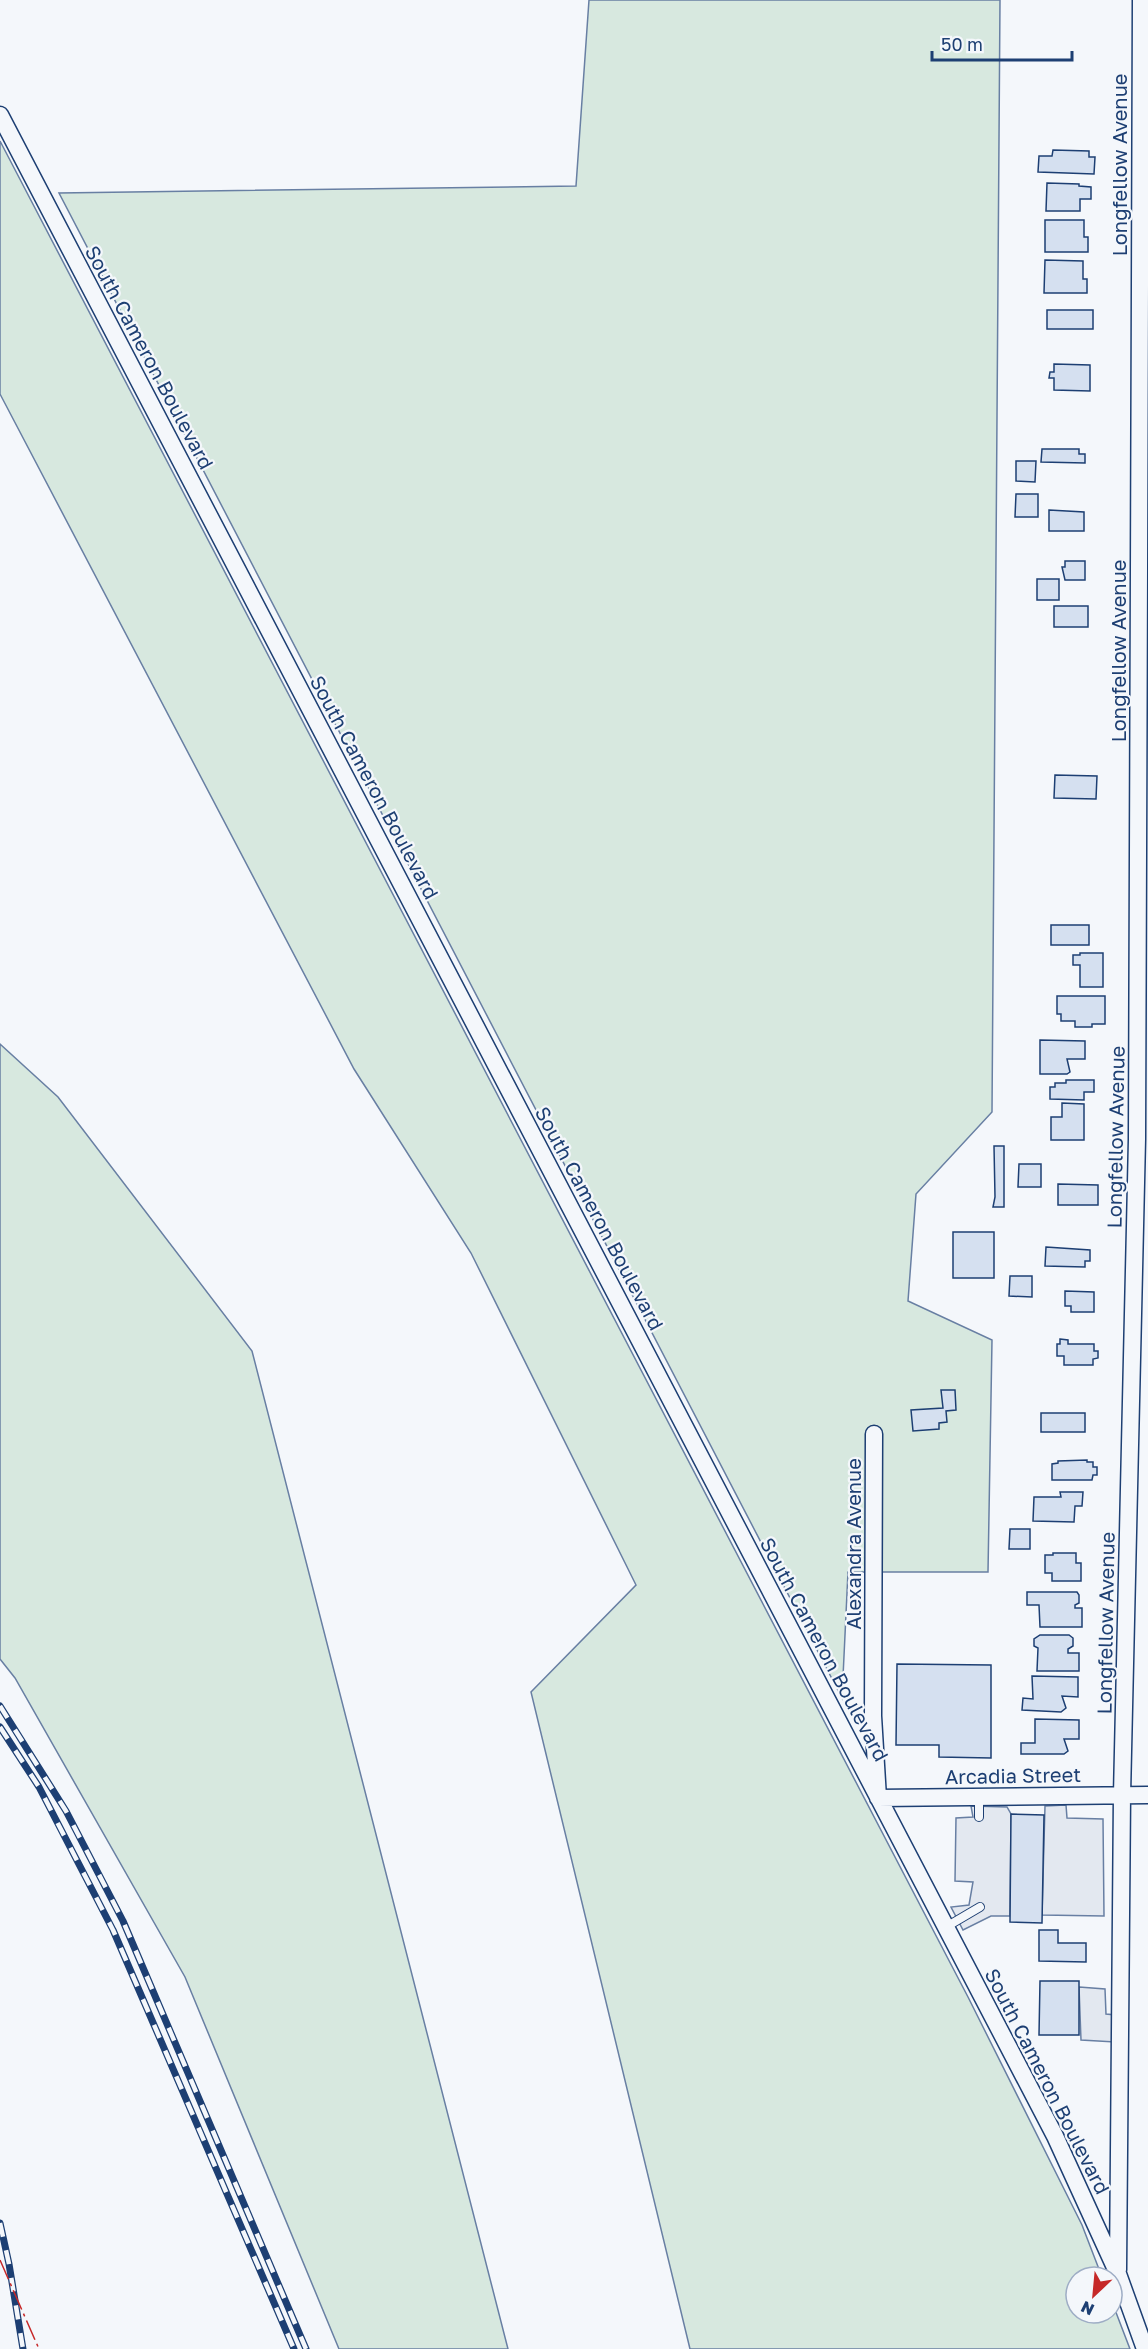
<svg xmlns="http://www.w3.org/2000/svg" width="1148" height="2349" viewBox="0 0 1148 2349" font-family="'Golos Text',sans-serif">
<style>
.green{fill:#d7e8df;stroke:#687fa3;stroke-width:1.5}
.parking{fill:#e3e8f0;stroke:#687fa3;stroke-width:1.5}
.building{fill:#d5e0f0;stroke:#1d3f73;stroke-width:1.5}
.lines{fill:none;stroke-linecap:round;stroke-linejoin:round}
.lane-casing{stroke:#1d3f73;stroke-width:10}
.street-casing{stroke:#1d3f73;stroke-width:19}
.lane{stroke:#f4f7fb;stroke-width:8}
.street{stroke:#f4f7fb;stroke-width:16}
.rail-casing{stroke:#1d3f73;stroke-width:7}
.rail{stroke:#f4f7fb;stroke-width:4.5;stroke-dasharray:14;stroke-linecap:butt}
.power{stroke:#c62828;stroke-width:1.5;stroke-dasharray:21 4.5 3 4.5;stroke-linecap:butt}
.labels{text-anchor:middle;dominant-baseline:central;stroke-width:4.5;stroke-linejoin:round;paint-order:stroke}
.street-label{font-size:20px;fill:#1d3f73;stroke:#f4f7fb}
</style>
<rect width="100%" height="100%" fill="#f4f7fb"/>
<path class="green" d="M589 0H1000L992 1112 916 1194 908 1301 992 1340 988 1572H848L842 1698 59 193 576 186Z
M0 141 968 1997 1082 2225 1102 2277H1076V2313H1112V2302L1130 2349H690L531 1692 636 1585 471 1253 354 1069 0 394Z
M0 1044 58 1097 252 1351 508 2349H339L185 1977 15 1678 0 1659Z"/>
<path class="parking" d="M1066 1805 1067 1818 1103 1819 1104 1916 1042 1915 1045 1806Z
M971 1806 1007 1807 1011 1814 1010 1916H991L963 1930 951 1907 969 1905 973 1882 955 1881 956 1818 973 1817Z
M1079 1987 1105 1989 1106 2014 1116 2015 1115 2042 1081 2040Z"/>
<path class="building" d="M1053 150 1089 151V157H1095L1094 174 1038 172 1039 156H1052Z
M1047 183 1079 184V186L1091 187V199H1080V211H1046Z
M1045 220H1084V237H1088V252H1045Z
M1045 260 1083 261V279H1087V293H1044Z
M1047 310H1093V329H1047Z
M1054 364 1090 365V391L1054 390V378H1049L1050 372H1054Z
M1042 449H1079V454H1085V463L1041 462Z
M1016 461H1036L1035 482 1016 481Z
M1016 494H1038V517H1015Z
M1049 510 1084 512V531H1049Z
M1065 561H1085V580H1065L1062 567H1065Z
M1037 579H1059V600H1037Z
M1054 606H1088V627H1054Z
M1055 775 1097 776 1096 799 1054 798Z
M1051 925H1089V945H1051Z
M1080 953H1103V987H1080V965H1073V955H1080Z
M1057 996H1105V1024H1092V1027H1075V1021H1061V1014H1057Z
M1040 1040 1085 1041V1059H1067L1070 1072 1067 1074H1040Z
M1066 1080H1094V1092H1084V1100L1050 1099V1087H1055V1083H1066Z
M1062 1103 1084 1104V1140H1051V1117H1062Z
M994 1146H1004V1207H993L995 1197Z
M1019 1164H1041V1187H1018Z
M1058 1184 1098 1185V1205H1058Z
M953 1232H994V1278H953Z
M1046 1247 1090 1250V1261H1085V1267L1045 1266Z
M1010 1276H1032V1297L1009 1296Z
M1065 1291 1094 1292V1312H1071V1306H1065Z
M1060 1339 1068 1340V1344H1094V1351H1098V1358L1093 1359V1365H1064V1356H1057V1344H1060Z
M941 1390H955L956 1410 946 1411 947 1422 939 1423V1429L913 1431 911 1410 943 1408Z
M1041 1413H1085V1432H1041Z
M1087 1460V1462H1093V1467H1097V1475H1093L1092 1480H1052V1464L1058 1463V1461Z
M1060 1492H1083L1082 1506H1075L1074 1522 1033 1521 1034 1497H1061Z
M1010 1529H1030V1549H1009Z
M1053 1553H1076V1563H1081V1581H1052V1573H1045V1555H1053Z
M1027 1592H1077L1079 1595V1603L1075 1605V1608H1082V1627H1040L1039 1605H1027Z
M1040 1635H1069L1073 1638V1646L1068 1649V1653H1079V1671H1037L1038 1648 1034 1646V1639Z
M897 1664 991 1665V1758L939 1757V1745H896Z
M1032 1676 1078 1677V1697L1062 1696 1066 1708 1061 1712 1022 1710 1023 1698 1033 1699Z
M1035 1719 1079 1720V1739H1064L1068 1751 1064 1754H1021V1743H1035Z
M1011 1814 1044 1815 1042 1923 1010 1922Z
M1039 1930H1058V1943H1086V1962L1039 1961Z
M1040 1981H1079V2035H1039Z"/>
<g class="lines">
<g class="lane-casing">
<path id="lane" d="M979 1797V1817
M946 1927 980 1907"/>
</g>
<g class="street-casing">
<path id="street" d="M0 115 1055 2136 1118 2274 1145 2349
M874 1434 873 1716 878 1798 1148 1795
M1118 2270 1122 1795 1137 1139 1141 0"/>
</g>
<use href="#lane" class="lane"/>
<use href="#street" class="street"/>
<g class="rail-casing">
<path id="rail" d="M0 1706 66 1811 123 1921 306 2349
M0 1727 39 1787 113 1930 294 2349
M0 2223 9 2264 23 2349"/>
</g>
<use href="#rail" class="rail"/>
<path class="power" d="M0 2260 39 2349"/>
</g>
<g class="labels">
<g class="street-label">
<text transform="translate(1119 165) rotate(-90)">Longfellow Avenue</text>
<text transform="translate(150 357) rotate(62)">South Cameron Boulevard</text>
<text transform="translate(1118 651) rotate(-90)">Longfellow Avenue</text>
<text transform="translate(375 787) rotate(62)">South Cameron Boulevard</text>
<text transform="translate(1115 1137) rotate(-89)">Longfellow Avenue</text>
<text transform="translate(600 1218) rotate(62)">South Cameron Boulevard</text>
<text transform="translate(853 1544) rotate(-90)">Alexandra Avenue</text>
<text transform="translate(1105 1623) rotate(-89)">Longfellow Avenue</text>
<text transform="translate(825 1649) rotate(62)">South Cameron Boulevard</text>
<text transform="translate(1013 1775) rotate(-1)">Arcadia Street</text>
<text transform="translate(1048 2081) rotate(63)">South Cameron Boulevard</text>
</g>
</g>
<g transform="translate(1094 2295) rotate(206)"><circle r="28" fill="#f4f7fb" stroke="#9eadc5" stroke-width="1.5"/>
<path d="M0-4.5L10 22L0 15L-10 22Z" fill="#c62828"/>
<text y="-9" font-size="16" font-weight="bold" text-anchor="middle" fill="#1d3f73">N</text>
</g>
<path d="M932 51v9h140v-9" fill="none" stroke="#1d3f73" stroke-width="3"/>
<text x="941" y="51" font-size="18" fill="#1d3f73" stroke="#f4f7fb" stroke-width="4.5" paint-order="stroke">50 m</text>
</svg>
